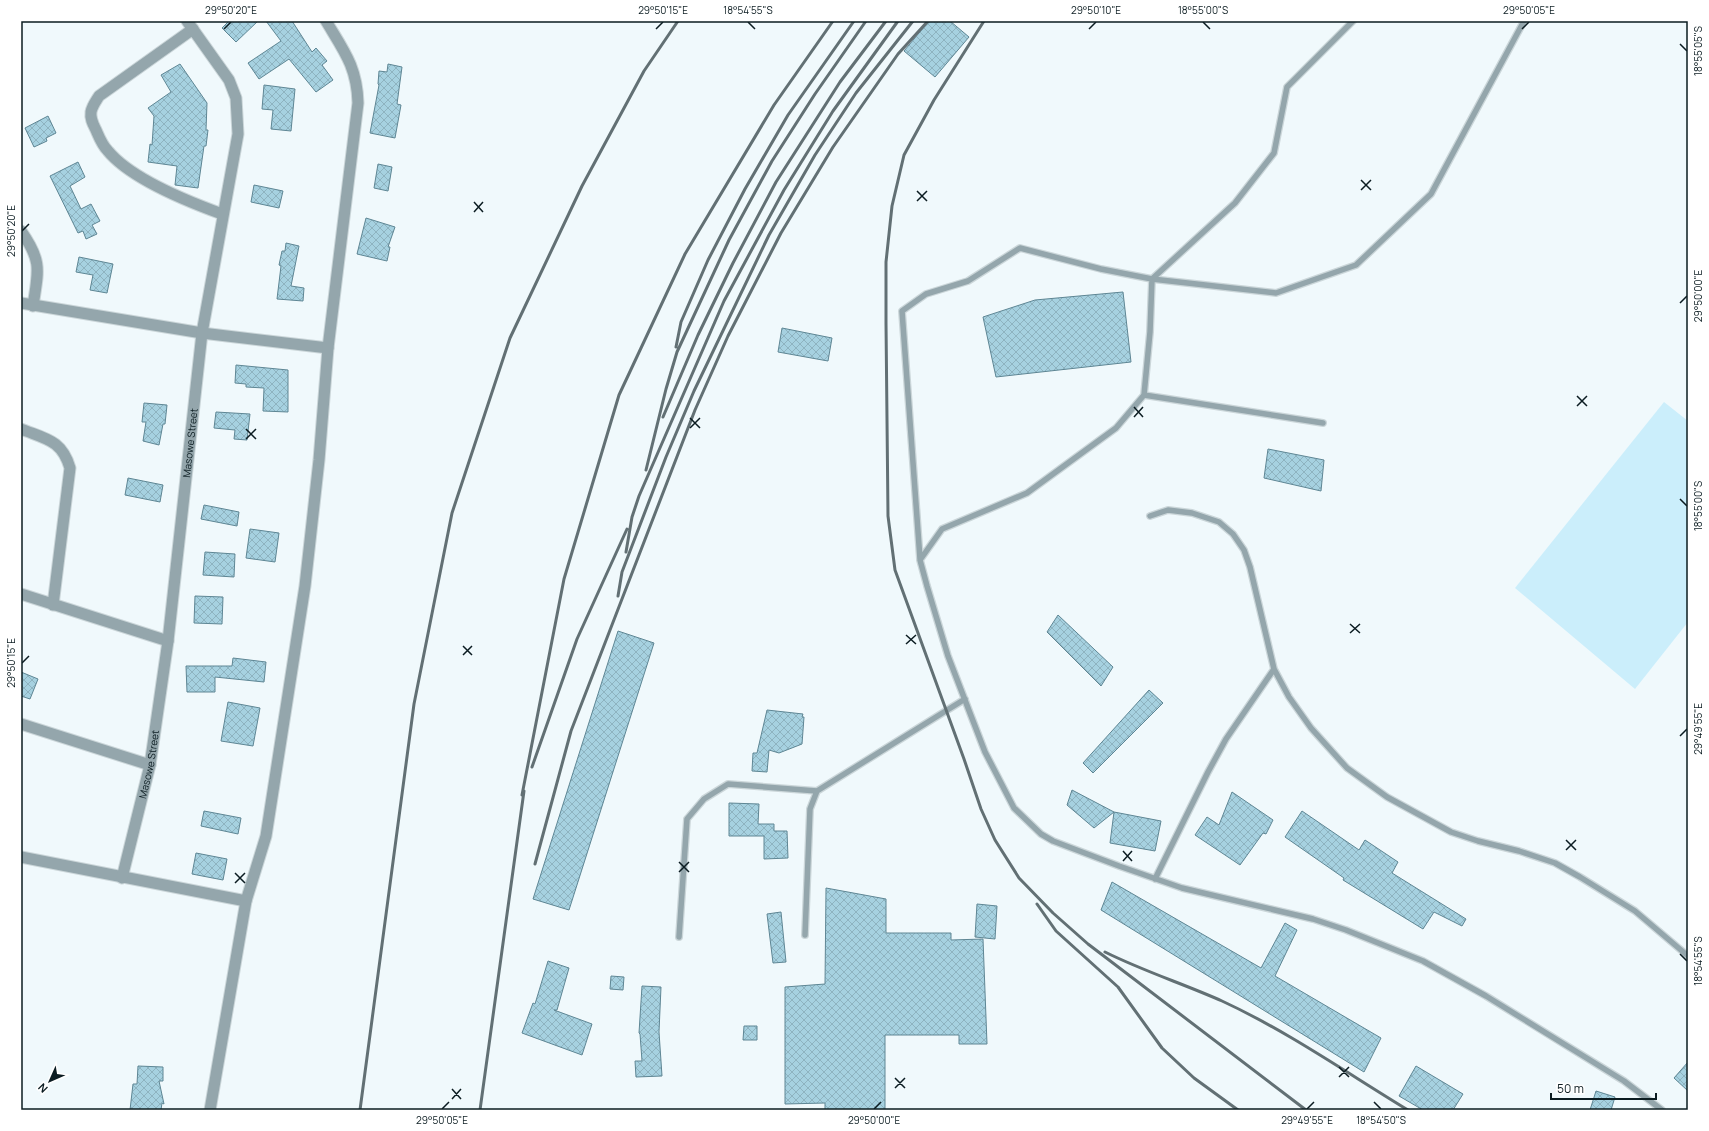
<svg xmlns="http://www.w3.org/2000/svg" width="1709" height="1131" viewBox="0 0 1709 1131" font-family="Manrope,sans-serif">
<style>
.pitch{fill:#cbeefb}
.building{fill:url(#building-cross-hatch);stroke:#5e8694}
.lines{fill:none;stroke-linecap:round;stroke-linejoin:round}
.service-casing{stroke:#cbd6d9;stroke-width:8}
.minor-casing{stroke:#cbd6d9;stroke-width:13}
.service{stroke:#94a6ac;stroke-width:5.5}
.minor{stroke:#94a6ac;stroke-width:11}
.rail{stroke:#627074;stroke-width:3}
.ticks{fill:none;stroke:#0b1c21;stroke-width:1.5}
.labels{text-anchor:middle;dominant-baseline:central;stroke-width:3;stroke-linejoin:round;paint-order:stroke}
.street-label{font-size:10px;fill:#0b1c21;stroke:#fff}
.neatline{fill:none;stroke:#0b1c21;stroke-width:1.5}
.ticks-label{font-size:10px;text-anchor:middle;fill:#0b1c21}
</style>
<defs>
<pattern id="building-cross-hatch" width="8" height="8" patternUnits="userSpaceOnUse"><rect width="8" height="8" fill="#a6d1e0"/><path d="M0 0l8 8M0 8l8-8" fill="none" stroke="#8eb3c0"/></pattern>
</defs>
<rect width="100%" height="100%" fill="#f0f9fc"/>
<path class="pitch" d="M1664 402 1688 421V622L1635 689 1515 588Z"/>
<path class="building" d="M229 21H258L236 42 222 28Z
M266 21H292L312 52 316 48 327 61 322 65 333 80 316 92 289 59 259 79 248 63 281 41Z
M929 21H950L969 37 935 77 904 51Z
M180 64 207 103 206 130H208L206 146H204L198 188 175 185 177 166 148 162 150 144 152 145 154 116 148 108 171 92 161 75Z
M388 64 402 67 397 104 401 105 395 138 370 133 379 85 378 84 379 71 387 72Z
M264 85 295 89 291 131 271 129 273 110 262 109Z
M48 116 56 133 46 138 47 141 34 147 25 128Z
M78 162 85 177 70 186 81 209 91 204 100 221 92 225 97 234 86 239 83 231 78 233 50 176Z
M378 164 392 167 388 191 374 188Z
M254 185 283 191 279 208 251 202Z
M366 218 395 227 388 247H390L387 261 357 254Z
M286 243 299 246 291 286 304 288 303 301 277 299 281 266 279 265 282 251H285Z
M79 257 113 264 107 293 90 290 93 275 76 272Z
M1123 292 1131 362 996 377 983 317 1035 300Z
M782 328 832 338 828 361 778 352Z
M236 365 288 370V412L263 411 264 388 246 387V384L235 383Z
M144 403 167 405 165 424H163L159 445 143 441 146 422H142Z
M216 412 250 414 247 440 234 439 235 430 214 428Z
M1268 449 1324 460 1321 491 1264 478Z
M128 478 163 485 160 502 125 495Z
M204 505 239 512 237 526 201 519Z
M250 529 279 533 275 562 246 558Z
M205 552 235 554 234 577 203 575Z
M195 596 223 597 222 624 194 623Z
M1058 615 1113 667 1101 686 1047 632Z
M618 631 654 643 569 910 533 899Z
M233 658 266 662 264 682 215 677V692H187L186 666H232Z
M21 672 38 679 30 699 21 696Z
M1149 690 1163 703 1093 773 1083 763Z
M228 702 260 708 253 746 221 741Z
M767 710 803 714 802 717H804L802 744 779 753 769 750 767 772 752 771 753 753H757Z
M1072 790 1114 812 1094 828 1067 805Z
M1232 792 1273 820 1266 834 1263 833 1240 865 1195 835 1207 817 1219 825Z
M729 803 759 804 758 824H774V831H787L788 858 764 859V836H729Z
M204 811 241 818 238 834 201 826Z
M1302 811 1359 850 1365 840 1398 862 1392 873 1466 919 1462 926 1434 912 1423 929 1343 880 1344 878 1285 837Z
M1114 812 1161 821 1155 851 1110 843Z
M196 853 227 859 223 880 192 874Z
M1112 882 1261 968 1285 923 1297 930 1275 976 1381 1038 1364 1072 1101 910Z
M826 888 886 899V933H951V940L983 939 987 1044H959V1035H885V1110H825V1103L785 1104V987L825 984Z
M977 904 997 906 995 939 975 937Z
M781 912 786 962 773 963 767 914Z
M548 961 569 968 557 1010H554L592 1024 582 1055 522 1033 533 1003 535 1004Z
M611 976 624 977 623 990 610 989Z
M642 986 661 987 659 1032 662 1076 636 1077 635 1061H642L640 1034 639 1033Z
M744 1026H757V1040H743Z
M1688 1062V1091L1674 1078Z
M138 1066 163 1067V1081H159L164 1104 162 1103 161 1110H130L133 1084H137Z
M1416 1066 1463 1094 1453 1110H1423L1399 1096Z
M1596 1091 1615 1097 1611 1110H1590Z"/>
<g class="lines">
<g class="service-casing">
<path id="service" d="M1353 21 1287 87 1274 153 1235 203 1152 279 1150 332 1144 395 1116 428 1027 493 942 529 920 560 927 586 948 656 985 752 1014 808 1041 834 1053 841 1119 866 1182 888 1313 919 1346 930 1423 961 1486 996 1624 1081 1662 1110
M1144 395 1323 423
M1150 516 1168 510 1192 513 1219 522 1233 534 1244 550 1250 567 1274 669 1289 697 1311 728 1347 768 1387 797 1451 832 1478 841 1519 851 1555 863 1580 877 1635 911 1688 956
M920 559 902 311 926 294 968 281 1020 248 1101 269 1152 279 1276 293 1356 265 1431 194 1524 21
M1155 879 1208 772 1226 739 1274 669
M805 935 810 809 817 791 965 699
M679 937 687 819 704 799 728 784 817 791"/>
</g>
<g class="minor-casing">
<g id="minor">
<path d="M193 29 99 96C96 101 92 106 91 112 90 119 93 124 96 130 99 137 102 145 108 151 131 179 189 202 222 214"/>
<path d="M21 231C43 262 38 271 33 306"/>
<path d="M21 303 202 333 328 348"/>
<path d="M21 429C46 439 62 440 70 468L53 605"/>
<path d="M21 594 168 641"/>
<path d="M21 724 150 765"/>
<path d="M21 857 246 901"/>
<path id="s1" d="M122 878 150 765 168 641 202 333 238 134 236 98 229 80 187 21"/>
<path d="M210 1110 246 901 266 836 305 586 319 460 328 348 358 103C357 67 344 51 326 21"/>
</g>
</g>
<use href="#service" class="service"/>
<use href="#minor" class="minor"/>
<path class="rail" d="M984 21 934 100 904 155 892 206 886 262V323L888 516 895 570 964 759 981 809 995 840 1019 878 1053 913 1088 944 1306 1110
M676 347 681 322 708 260 745 189 788 115 854 21
M663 417 698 335 733 263 776 182 840 82 886 21
M646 470 666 389 677 352 729 240 772 161 815 94 866 21
M626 552 632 517 639 496 724 301 784 190 833 111 898 21
M618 596 622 572 666 457 694 391 769 235 815 155 856 93 913 21
M532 767 577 639 627 529
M522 795 564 579 619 395 685 254 774 105 833 21
M535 864 571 731 695 410 728 336 781 233 833 147 898 54 928 21
M1037 904 1056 931 1118 987 1162 1048 1194 1078 1238 1110
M1105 952C1143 971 1184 984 1222 1001 1287 1031 1347 1073 1408 1110
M360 1110 414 704 452 513 510 338 582 186 644 71 678 21
M480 1110 524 791"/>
</g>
<path class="ticks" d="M748 22 755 29M1203 22 1210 29M224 29 231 22M656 29 663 22M1089 29 1096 22M1522 29 1529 22M1680 44 1687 51M1361 180 1371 190M1361 190 1371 180M917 191 927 201M917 201 927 191M474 202 483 212M474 212 483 202M22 231 29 224M1680 303 1687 296M1577 396 1587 406M1577 406 1587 396M1134 407 1143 417M1134 417 1143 407M690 418 700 428M690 428 700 418M246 429 256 439M246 439 256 429M1680 499 1687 506M1350 624 1360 633M1350 633 1360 624M906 635 916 644M906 644 916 635M463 646 472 655M463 655 472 646M22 663 29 656M1680 736 1687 729M1566 840 1576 850M1566 850 1576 840M1123 851 1132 861M1123 861 1132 851M679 862 689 872M679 872 689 862M235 873 245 883M235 883 245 873M1680 954 1687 961M1339 1067 1349 1077M1339 1077 1349 1067M895 1078 905 1088M895 1088 905 1078M452 1089 461 1099M452 1099 461 1089M1374 1102 1381 1109M442 1109 449 1102M874 1109 881 1102M1307 1109 1314 1102"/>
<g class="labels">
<g class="street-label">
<text stroke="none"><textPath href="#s1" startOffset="441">Masowe Street</textPath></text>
<text stroke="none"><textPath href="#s1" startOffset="117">Masowe Street</textPath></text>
</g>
</g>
<rect width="1709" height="1131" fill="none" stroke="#ffffff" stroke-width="44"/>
<g transform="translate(50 1081) rotate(225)" stroke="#ffffff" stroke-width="3" paint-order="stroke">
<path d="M0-3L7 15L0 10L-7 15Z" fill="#0b1c21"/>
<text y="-6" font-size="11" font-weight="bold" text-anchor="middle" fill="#0b1c21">N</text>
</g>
<path d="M1551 1093v6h105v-6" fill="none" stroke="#0b1c21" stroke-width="2"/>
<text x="1557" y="1093" font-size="12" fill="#0b1c21" stroke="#ffffff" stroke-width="3" paint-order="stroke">50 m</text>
<rect x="22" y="22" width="1665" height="1087" class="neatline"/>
<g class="ticks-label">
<text x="231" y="14">29°50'20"E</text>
<text x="663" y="14">29°50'15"E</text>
<text x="748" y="14">18°54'55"S</text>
<text x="1096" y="14">29°50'10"E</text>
<text x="1203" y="14">18°55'00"S</text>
<text x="1529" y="14">29°50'05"E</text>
<text transform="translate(1698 51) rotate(-90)" y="4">18°55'05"S</text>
<text transform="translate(11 231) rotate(-90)" y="4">29°50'20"E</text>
<text transform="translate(1698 296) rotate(-90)" y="4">29°50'00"E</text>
<text transform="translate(1698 506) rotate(-90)" y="4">18°55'00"S</text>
<text transform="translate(11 663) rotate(-90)" y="4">29°50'15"E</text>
<text transform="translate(1698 729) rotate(-90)" y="4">29°49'55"E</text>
<text transform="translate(1698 961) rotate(-90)" y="4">18°54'55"S</text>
<text x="442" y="1124">29°50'05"E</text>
<text x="874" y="1124">29°50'00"E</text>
<text x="1307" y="1124">29°49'55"E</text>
<text x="1381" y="1124">18°54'50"S</text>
</g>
</svg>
